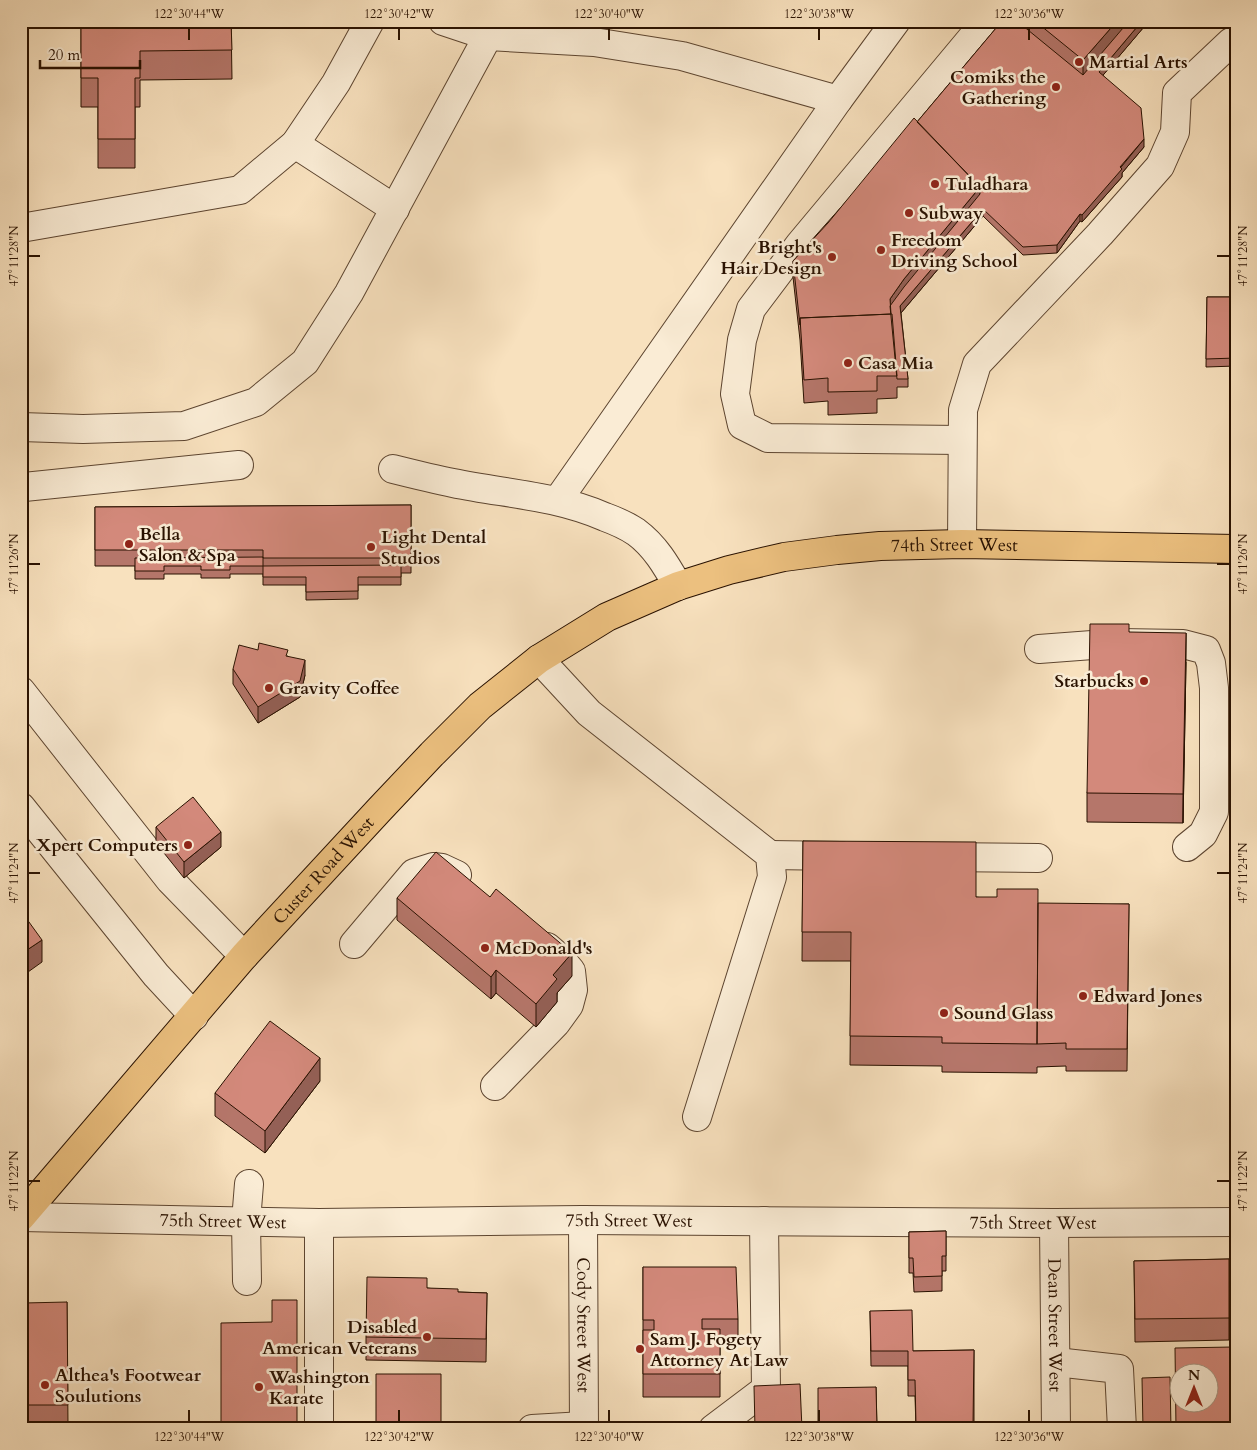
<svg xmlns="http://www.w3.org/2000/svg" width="1257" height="1450" viewBox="0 0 1257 1450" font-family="Cardo,serif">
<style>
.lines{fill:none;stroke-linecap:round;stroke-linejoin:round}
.minor-casing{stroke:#5d4530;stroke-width:30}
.major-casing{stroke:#291100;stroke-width:30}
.minor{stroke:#faecd5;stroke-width:28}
.major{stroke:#ecc07f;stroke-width:28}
.wall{fill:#b5766a;stroke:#291100}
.shaded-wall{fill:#946056;stroke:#291100}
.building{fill:#d3897b;stroke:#291100;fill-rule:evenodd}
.ticks{fill:none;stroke:#291100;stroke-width:2}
.poi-dot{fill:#8f2418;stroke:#faecd5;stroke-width:2}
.labels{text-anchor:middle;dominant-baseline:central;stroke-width:5;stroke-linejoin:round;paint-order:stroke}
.poi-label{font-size:18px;font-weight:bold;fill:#291100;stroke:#faecd5;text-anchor:start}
.street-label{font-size:18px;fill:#291100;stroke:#faecd5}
.neatline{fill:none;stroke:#291100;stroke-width:2}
.ticks-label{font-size:12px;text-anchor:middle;fill:#291100}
</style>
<rect width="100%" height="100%" fill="#f8e1be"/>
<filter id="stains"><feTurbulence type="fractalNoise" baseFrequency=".004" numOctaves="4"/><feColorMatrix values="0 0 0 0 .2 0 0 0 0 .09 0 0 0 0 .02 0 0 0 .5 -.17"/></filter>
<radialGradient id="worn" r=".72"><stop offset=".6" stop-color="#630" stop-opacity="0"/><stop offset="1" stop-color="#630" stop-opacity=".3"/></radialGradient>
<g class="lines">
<g class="minor-casing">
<g id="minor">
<path d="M443 21 488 36 594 42 682 56 838 100"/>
<path d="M295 144 395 209"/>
<path d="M21 228 240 190 295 144 336 83 370 21"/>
<path d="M21 427 83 429 184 426 256 402 305 362 349 293 488 36"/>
<path d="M962 440 768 438 742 425 735 394 742 340 751 309 800 244 986 21"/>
<path d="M393 469C413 474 433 479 453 483 506 494 554 495 605 517 616 521 627 526 636 532 655 546 666 565 678 586"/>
<path d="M21 486 24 487 239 465"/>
<path d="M558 500 838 100 896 21"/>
<path d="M962 544 963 410 977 364 1100 234 1160 166 1175 132 1177 93 1231 42H1236"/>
<path d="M1039 649 1119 643 1183 644 1206 650 1211 663 1214 688V812L1203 834 1187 847"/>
<path d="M539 659 589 713 770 855 772 877 697 1117"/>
<path d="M21 691 170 880 244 956"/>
<path d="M21 807 156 975 194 1016"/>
<path d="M770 855 841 856"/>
<path d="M939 857 1038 858"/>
<path d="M354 944 414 873 433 867 442 868 457 875"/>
<path d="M495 1086 556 1023 569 1005 573 990 571 971 561 959 547 947"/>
<path id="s1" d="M21 1217 319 1223 583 1220 1054 1223 1236 1222"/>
<path id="s2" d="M583 1220 584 1429"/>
<path d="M319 1223V1429"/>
<path id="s3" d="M1054 1223 1056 1429"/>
<path d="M247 1281 246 1221 249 1184"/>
<path d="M1056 1362 1119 1369 1122 1429"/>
<path d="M532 1429 584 1426"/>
<path d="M713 1429 766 1389 764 1221"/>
</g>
</g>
<g class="major-casing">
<g id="major">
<path id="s4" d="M21 1217 244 956 380 809 432 754 480 706 539 659 607 617 678 586 729 570 784 557 837 550 880 546 962 544 1236 549"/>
</g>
</g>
<use href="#minor" class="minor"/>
<use href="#major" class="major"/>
</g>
<path class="wall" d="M81 21H231L232 79 140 80V107H135V168H98V107H81Z
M1002 21H1149L1103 75 1144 147 1122 173V177L1082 222 1080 221 1057 253 1023 255 983 216 901 313 908 379V387H897V398L877 399V413L828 415V401L804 403 800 340 793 277V261L917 122Z
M1207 297H1236V366L1206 367Z
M411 505V573H401V585H358V599L306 600V585H263V574H230V578H201V574H164V579H135V566H95V507Z
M1129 632 1186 662 1183 823 1087 822V793Z
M288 656 305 675 300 697 258 723 233 684V669Z
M156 827 221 847 184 878 156 843Z
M803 841 976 897 1038 906 1129 904 1127 1071H1066V1066L1037 1067V1073L942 1072V1066L850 1065 851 961H802Z
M1236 841V935H1234V920Z
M397 898 572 976 557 993V1002L536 1027 496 993 491 999 397 920Z
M320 1081 265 1153 215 1116V1093Z
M946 1231V1271H942V1291L914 1292 913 1273H909V1232Z
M1229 1259V1340L1135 1342 1134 1261Z
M643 1267 738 1319V1341H720V1397H643Z
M427 1288 458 1292 487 1293 486 1362 366 1360V1337Z
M67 1302 68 1427 21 1428V1320H24Z
M870 1311 913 1351 974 1350V1429H916L915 1396H908V1366H871Z
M876 1387 877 1429H818Z"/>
<path class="shaded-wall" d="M1117 21H1135L1083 83V60Z
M1142 21H1149L1099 80V72Z
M1144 139V147L1122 173V177L1082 222V215Z
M980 187V202L891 314 890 299 904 279Z
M983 209V216L900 314V306Z
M1080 214V221L1057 253V245Z
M1186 633V662L1183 823V794Z
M305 660V675L300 697 258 723V707Z
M221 832V847L184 878V862Z
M42 940V962L21 977V954Z
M572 953V976L557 993V1002L536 1027V1004L553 975Z
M496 970V993L491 999V977Z
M320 1058V1081L265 1153V1131Z"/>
<path class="building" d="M81 21H231L232 50 140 51V78H135V139H98V78H81Z
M1002 21H1017L1083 75 1129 21H1142L1099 72 1141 108 1144 139 1120 167 1122 169 1082 215 1080 214 1057 245 1023 247 983 209 900 306 908 379H897L890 306 904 287 980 194V187L917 122Z
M1035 21H1117L1083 60Z
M914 118 980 187 904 279 890 299 891 314 800 318V325L793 261 828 223Z
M1207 297H1236V358L1206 359Z
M892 314 897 376H877V391L828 392V378L804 380 800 318Z
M411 505V558H263V550H95V507Z
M263 557V566H230V570H201V566H164V571H135V558Z
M401 565V577H358V591L306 592V577H263V566Z
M1090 624H1129V632L1186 633 1183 794 1087 793Z
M259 643 288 650 286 656 305 660 300 681 258 707 233 669 239 645 258 650Z
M193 797 221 832 184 862 156 827Z
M803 841 976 842V897H997V889H1038L1037 1044 942 1043V1037L850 1036 851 932H802Z
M1236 841V920H1234Z
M436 852 490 897 496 889 572 953 553 975 557 979 536 1004 496 970 491 977 397 898Z
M1038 903 1129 904 1127 1049H1066V1043L1037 1044Z
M21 911 42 940 21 954Z
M270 1021 320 1058 265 1131 215 1093Z
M946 1231V1256H942V1276L914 1277 913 1258H909V1232Z
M1229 1259V1318L1135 1319 1134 1261Z
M643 1267H736L738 1319H702V1329H720V1374H643V1330H654V1320H643Z
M367 1277 427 1278V1288L458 1289V1292L487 1293 486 1339 366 1337Z
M272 1300H297V1429H221V1323L272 1322Z
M67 1302 68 1405H21V1320H24V1303Z
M912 1310 913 1351 974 1350 973 1425H916L915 1380H908V1351H871L870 1311Z
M1233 1347 1234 1429H1176L1175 1348ZM1180 1372H1210V1402H1180Z
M376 1374H441V1429H376Z
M1170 1377 1171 1429H1143L1142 1378Z
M800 1384 802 1429H755L754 1386Z
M876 1387 877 1427 818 1429V1388Z"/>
<path class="ticks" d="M189 28V40M399 28V40M609 28V40M819 28V40M1029 28V40M28 256H40M1217 256H1230M28 564H40M1217 564H1230M28 873H40M1217 873H1230M28 1181H40M1217 1181H1230M189 1410V1422M399 1410V1422M609 1410V1422M819 1410V1422M1029 1410V1422"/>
<g class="poi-dot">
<circle cx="1079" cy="62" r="5"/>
<circle cx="1056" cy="87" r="5"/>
<circle cx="935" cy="184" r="5"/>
<circle cx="909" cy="213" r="5"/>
<circle cx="881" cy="250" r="5"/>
<circle cx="832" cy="257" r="5"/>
<circle cx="848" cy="363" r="5"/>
<circle cx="129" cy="544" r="5"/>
<circle cx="371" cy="547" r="5"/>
<circle cx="1144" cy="681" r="5"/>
<circle cx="269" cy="688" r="5"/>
<circle cx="188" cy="845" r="5"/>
<circle cx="485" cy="948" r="5"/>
<circle cx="1083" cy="996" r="5"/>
<circle cx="944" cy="1013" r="5"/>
<circle cx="427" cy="1337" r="5"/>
<circle cx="640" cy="1349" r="5"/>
<circle cx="45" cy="1385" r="5"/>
<circle cx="259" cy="1387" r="5"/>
</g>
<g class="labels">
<g class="poi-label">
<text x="1089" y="62">Martial Arts</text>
<text x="1046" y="77" text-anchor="end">Comiks the<tspan x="1046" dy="21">Gathering</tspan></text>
<text x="945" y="184">Tuladhara</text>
<text x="919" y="213">Subway</text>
<text x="891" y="240">Freedom<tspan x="891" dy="21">Driving School</tspan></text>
<text x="822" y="247" text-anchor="end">Bright's<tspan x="822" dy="21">Hair Design</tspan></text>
<text x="858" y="363">Casa Mia</text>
<text x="139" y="534">Bella<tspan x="139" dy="21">Salon &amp; Spa</tspan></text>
<text x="381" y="537">Light Dental<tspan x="381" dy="21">Studios</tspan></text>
<text x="1134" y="681" text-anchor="end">Starbucks</text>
<text x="279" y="688">Gravity Coffee</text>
<text x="178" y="845" text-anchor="end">Xpert Computers</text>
<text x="495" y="948">McDonald's</text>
<text x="1093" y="996">Edward Jones</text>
<text x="954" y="1013">Sound Glass</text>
<text x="417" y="1327" text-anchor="end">Disabled<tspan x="417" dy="21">American Veterans</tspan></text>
<text x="650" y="1339">Sam J. Fogety<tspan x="650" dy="21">Attorney At Law</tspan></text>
<text x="55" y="1375">Althea's Footwear<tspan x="55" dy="21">Soulutions</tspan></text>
<text x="269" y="1377">Washington<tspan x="269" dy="21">Karate</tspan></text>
</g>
<g class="street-label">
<text stroke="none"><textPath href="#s4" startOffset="1201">74th Street West</textPath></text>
<text stroke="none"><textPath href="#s4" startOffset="460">Custer Road West</textPath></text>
<text stroke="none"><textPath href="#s1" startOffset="202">75th Street West</textPath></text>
<text stroke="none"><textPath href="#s1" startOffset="608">75th Street West</textPath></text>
<text stroke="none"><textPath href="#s1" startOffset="1012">75th Street West</textPath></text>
<text stroke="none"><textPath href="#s2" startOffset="105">Cody Street West</textPath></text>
<text stroke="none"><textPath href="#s3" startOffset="102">Dean Street West</textPath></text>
</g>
</g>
<rect width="1257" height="1450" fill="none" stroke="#f8e1be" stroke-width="55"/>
<g transform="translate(1194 1388)"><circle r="24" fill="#faecd5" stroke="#a69480"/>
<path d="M0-4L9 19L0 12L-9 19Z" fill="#8f2418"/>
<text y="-8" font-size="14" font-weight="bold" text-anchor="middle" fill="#291100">N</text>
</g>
<path d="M40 60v8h100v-8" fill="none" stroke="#291100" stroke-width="2.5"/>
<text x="48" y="60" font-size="15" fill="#291100" stroke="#faecd5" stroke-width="4" paint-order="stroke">20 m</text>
<rect x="28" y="28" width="1202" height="1394" class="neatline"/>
<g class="ticks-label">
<text x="189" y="18">122°30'44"W</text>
<text x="399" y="18">122°30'42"W</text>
<text x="609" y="18">122°30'40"W</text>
<text x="819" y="18">122°30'38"W</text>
<text x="1029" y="18">122°30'36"W</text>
<text transform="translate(14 256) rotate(-90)" y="4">47°11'28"N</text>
<text transform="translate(1243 256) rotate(-90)" y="4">47°11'28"N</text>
<text transform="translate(14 564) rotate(-90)" y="4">47°11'26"N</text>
<text transform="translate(1243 564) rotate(-90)" y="4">47°11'26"N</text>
<text transform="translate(14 873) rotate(-90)" y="4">47°11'24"N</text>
<text transform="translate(1243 873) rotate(-90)" y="4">47°11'24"N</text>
<text transform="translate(14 1181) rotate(-90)" y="4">47°11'22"N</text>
<text transform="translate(1243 1181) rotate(-90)" y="4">47°11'22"N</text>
<text x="189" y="1441">122°30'44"W</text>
<text x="399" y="1441">122°30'42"W</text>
<text x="609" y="1441">122°30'40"W</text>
<text x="819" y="1441">122°30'38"W</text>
<text x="1029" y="1441">122°30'36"W</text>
</g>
<rect width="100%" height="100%" filter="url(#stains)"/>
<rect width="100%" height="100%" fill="url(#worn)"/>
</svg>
